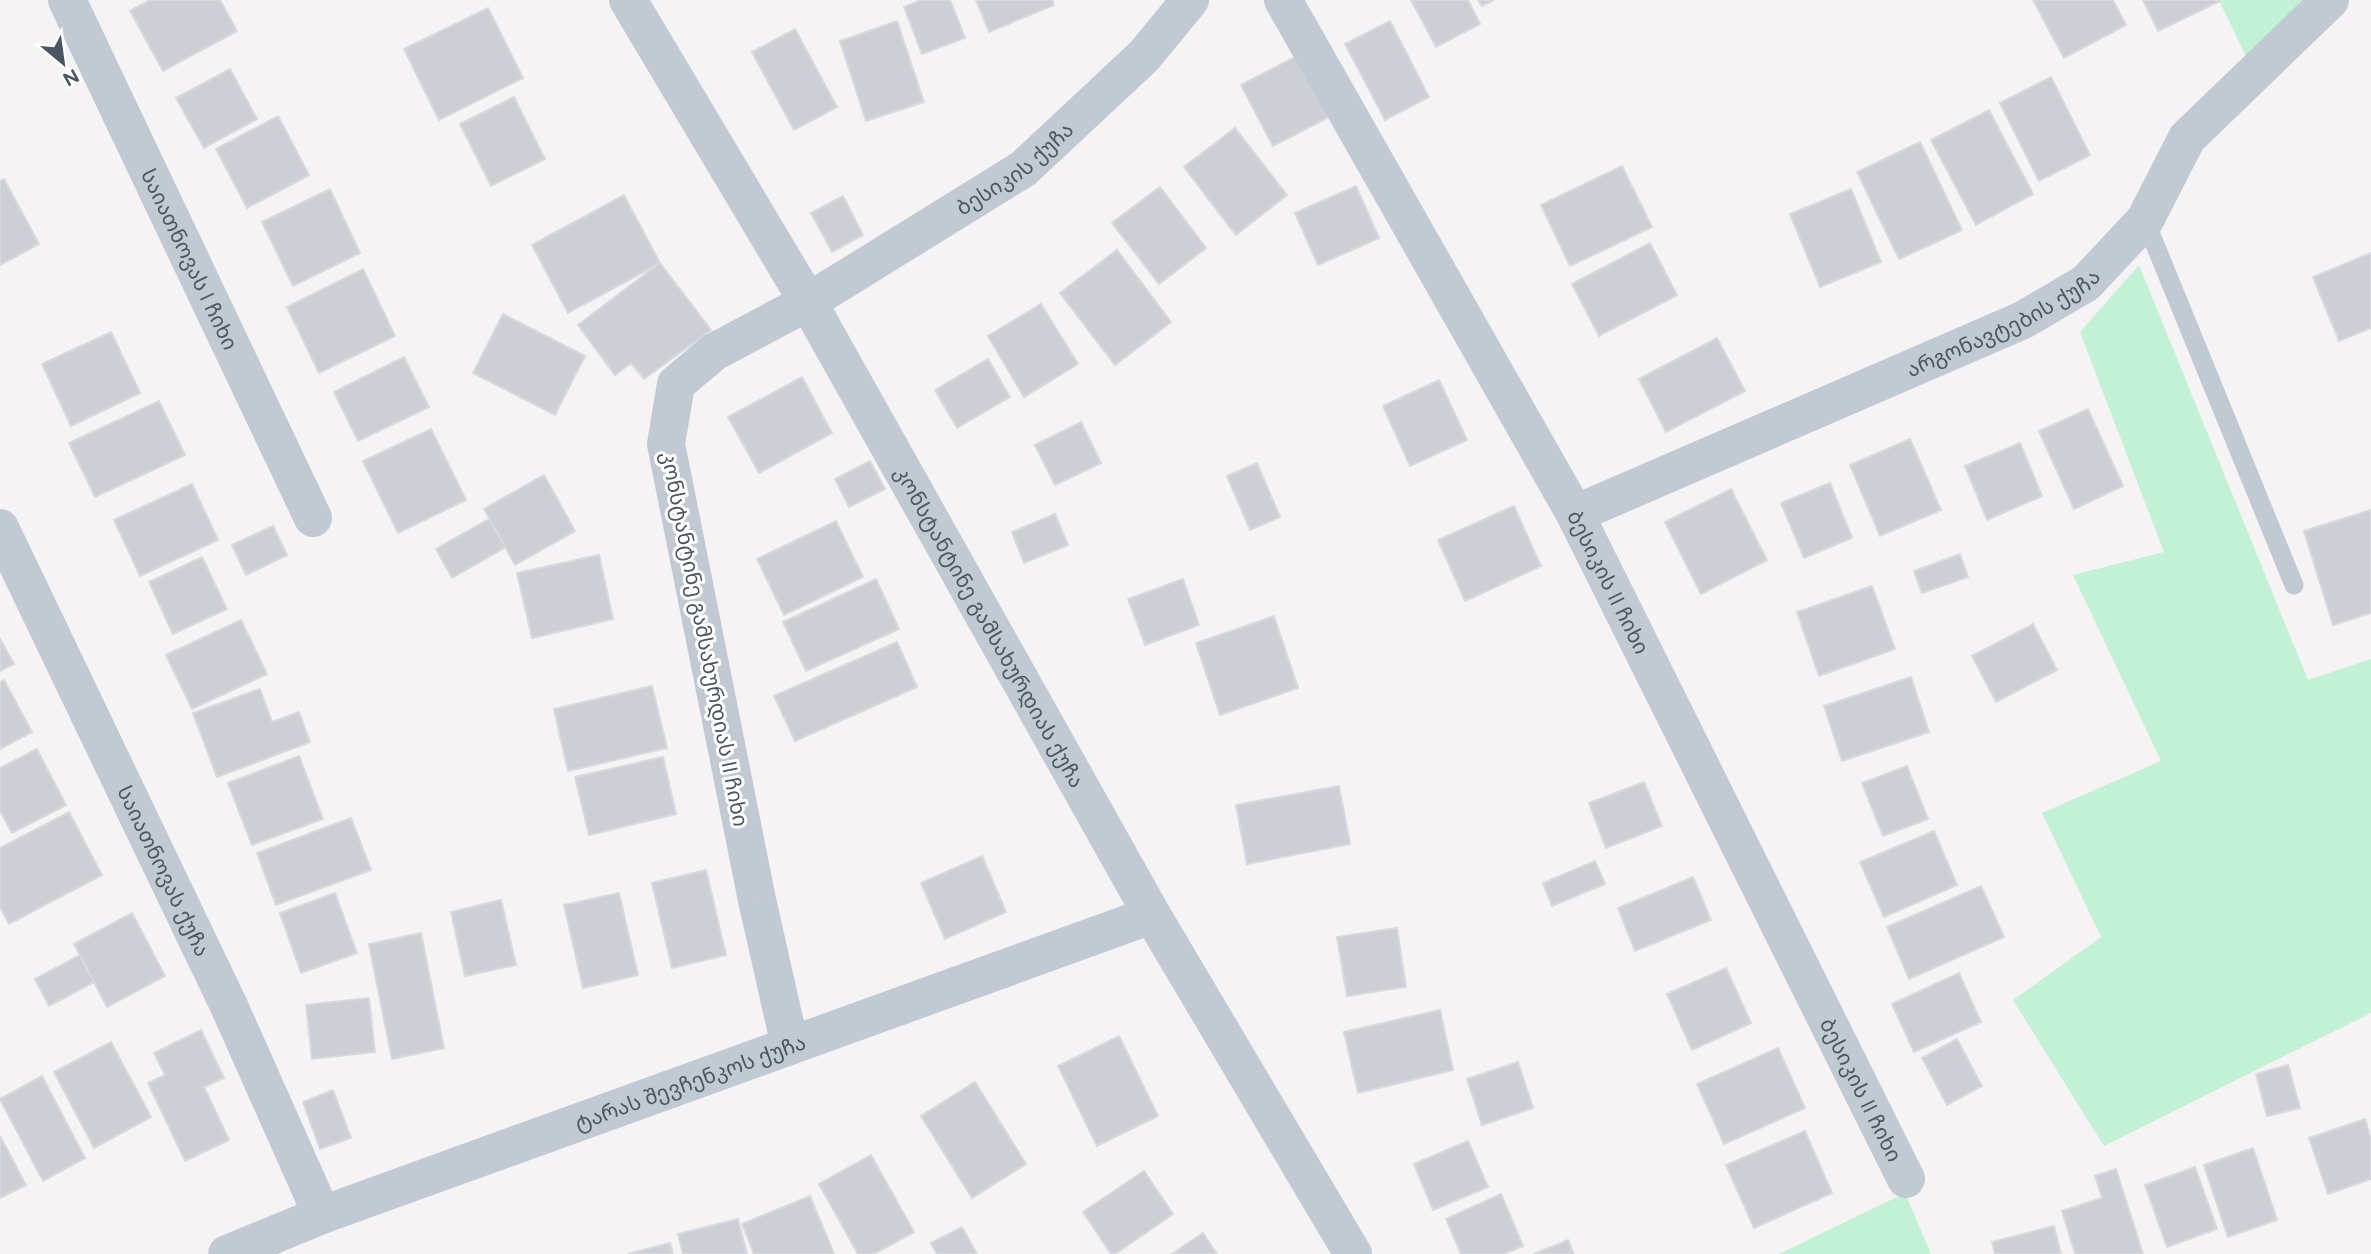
<svg xmlns="http://www.w3.org/2000/svg" width="2371" height="1254" viewBox="0 0 2371 1254" font-family="Figtree,'Noto Sans Georgian',sans-serif">
<style>
.green{fill:#c3f1d5}
.building{fill:#cdcfd5;stroke:#d7d9de;stroke-width:2}
.lines{fill:none;stroke-linecap:round;stroke-linejoin:round}
.service{stroke:#c1cad2;stroke-width:19}
.minor{stroke:#c1cad2;stroke-width:38}
.labels{text-anchor:middle;dominant-baseline:central;stroke-width:6;stroke-linejoin:round;paint-order:stroke}
.street-label{font-size:21px;fill:#4a5661;stroke:#fff}
</style>
<rect width="100%" height="100%" fill="#f5f3f3"/>
<path class="green" d="M2219 0H2315L2248 61Z
M2139 265 2308 680 2371 659V1013L2104 1146 2013 1000 2101 937 2042 813 2161 761 2073 575 2164 552 2080 332Z
M1905 1193 1931 1254H1779Z"/>
<path class="building" d="M150 0H220L237 31 163 71 130 11Z
M921 0H950L965 38 922 54 904 7Z
M976 0H1052L1054 5 989 32Z
M1411 0H1468L1480 24 1436 47Z
M1478 0H1494L1482 6Z
M2033 0H2113L2126 25 2064 58Z
M2143 0H2220V1L2158 31Z
M488 8 523 78 439 120 404 49Z
M897 21 924 102 866 121 840 41Z
M1390 21 1429 97 1385 120 1345 44Z
M795 29 837 107 794 130 752 52Z
M1297 56 1329 117 1273 146 1241 85Z
M230 69 257 119 204 148 176 98Z
M2051 77 2090 155 2039 181 2000 103Z
M514 97 545 159 491 186 460 124Z
M1989 110 2033 194 1976 225 1931 140Z
M278 116 309 175 247 208 216 149Z
M1235 128 1287 195 1236 235 1184 167Z
M1920 142 1962 230 1899 259 1857 172Z
M1622 166 1652 227 1570 266 1541 205Z
M4 179 39 244 0 265V181Z
M1356 186 1379 238 1318 265 1295 213Z
M1160 187 1206 248 1159 284 1112 223Z
M330 189 360 253 293 286 262 222Z
M1851 189 1881 262 1820 287 1790 214Z
M624 195 660 263 568 313 532 245Z
M843 196 863 235 832 252 811 213Z
M1650 243 1677 295 1599 336 1572 284Z
M1117 250 1171 322 1115 365 1060 293Z
M2371 253V328L2339 341 2313 277Z
M660 263 711 330 644 379 631 363 615 375 578 325Z
M363 269 395 336 319 373 287 307Z
M1041 304 1078 364 1024 397 988 336Z
M503 314 585 356 555 415 473 373Z
M111 332 140 393 71 426 42 364Z
M1717 338 1745 391 1666 432 1639 379Z
M404 357 429 407 358 441 334 392Z
M988 359 1010 397 957 428 935 390Z
M802 377 832 433 759 473 728 417Z
M1439 380 1467 440 1410 466 1383 406Z
M159 401 185 455 95 497 69 443Z
M2088 409 2123 486 2074 509 2039 431Z
M1081 422 1101 463 1055 485 1035 445Z
M431 429 466 500 398 533 363 461Z
M1910 439 1941 510 1880 536 1850 465Z
M2020 443 2042 496 1987 520 1965 466Z
M870 461 885 489 849 507 835 479Z
M1257 463 1280 517 1250 530 1227 476Z
M544 475 575 531 515 565 484 509Z
M1830 483 1852 538 1804 558 1781 503Z
M192 484 218 540 140 576 114 520Z
M1731 489 1767 560 1701 594 1665 522Z
M1514 506 1541 566 1465 601 1438 540Z
M2371 510V613L2333 625 2304 531Z
M1055 514 1068 545 1024 563 1012 532Z
M489 519 506 547 452 578 436 549Z
M836 521 863 577 784 615 757 559Z
M273 526 287 555 246 575 232 545Z
M1960 554 1968 577 1922 593 1914 571Z
M599 555 613 619 532 638 517 573Z
M202 557 227 609 173 634 149 582Z
M876 579 899 629 806 671 783 622Z
M1183 579 1199 625 1145 645 1128 599Z
M1872 586 1895 649 1819 676 1797 612Z
M1274 616 1298 688 1220 715 1196 643Z
M241 620 267 674 192 709 166 655Z
M2033 624 2057 670 1996 702 1972 656Z
M0 639 14 664 0 671Z
M897 642 917 687 795 741 774 696Z
M1911 677 1929 732 1842 761 1824 706Z
M4 680 32 732 0 749V682Z
M652 686 667 748 568 771 554 709Z
M260 689 272 722 299 712 310 742 217 777 193 713Z
M37 749 66 805 12 833 0 811V768Z
M299 756 323 819 252 845 228 783Z
M663 757 676 814 589 835 575 777Z
M1907 766 1928 819 1883 836 1862 783Z
M1644 782 1662 826 1606 848 1589 803Z
M1339 786 1350 844 1247 864 1236 805Z
M69 812 102 875 9 924 0 907V848Z
M351 818 371 870 276 905 257 853Z
M1934 831 1957 885 1884 917 1860 862Z
M982 856 1006 912 945 939 921 883Z
M1595 861 1605 884 1552 906 1543 883Z
M706 870 726 955 672 968 652 883Z
M1693 877 1711 920 1635 951 1618 908Z
M1981 886 2004 937 1909 979 1887 927Z
M335 893 357 953 301 973 280 913Z
M619 893 638 975 583 988 564 905Z
M501 900 516 965 465 976 451 912Z
M132 913 165 976 107 1007 74 944Z
M1397 928 1406 987 1347 996 1337 937Z
M421 933 444 1048 392 1059 369 944Z
M80 955 94 982 49 1006 35 979Z
M1726 968 1751 1023 1692 1050 1667 994Z
M1959 973 1981 1022 1914 1052 1892 1004Z
M369 998 375 1052 312 1059 306 1005Z
M1440 1010 1453 1070 1358 1093 1344 1032Z
M201 1030 224 1078 204 1087 229 1140 185 1161 148 1083 165 1075 154 1053Z
M1119 1036 1158 1116 1097 1146 1058 1066Z
M1957 1039 1982 1086 1947 1105 1922 1058Z
M111 1042 151 1117 94 1148 54 1072Z
M1778 1048 1805 1108 1724 1144 1697 1084Z
M1518 1062 1533 1108 1482 1125 1467 1079Z
M2288 1065 2300 1108 2267 1116 2256 1074Z
M42 1076 85 1158 43 1181 0 1099Z
M975 1082 1026 1164 972 1198 921 1116Z
M333 1090 351 1138 320 1149 303 1102Z
M2365 1119 2371 1139V1179L2328 1194 2309 1138Z
M1805 1131 1832 1193 1754 1228 1726 1165Z
M0 1136 26 1185 0 1198Z
M1468 1141 1488 1187 1433 1210 1414 1164Z
M2253 1148 2277 1220 2228 1237 2204 1165Z
M871 1155 914 1232 874 1254H858L819 1184Z
M2195 1167 2217 1229 2167 1247 2145 1185Z
M2116 1169 2143 1254H2075L2062 1211 2102 1198 2095 1176Z
M1144 1171 1173 1214 1115 1254H1111L1083 1212Z
M1501 1194 1523 1246 1504 1254H1461L1446 1219Z
M810 1196 834 1254H754L742 1224Z
M738 1219 747 1254H683L678 1234Z
M2054 1226 2061 1254H1995L1992 1242Z
M962 1227 977 1254H937L931 1243Z
M1203 1233 1217 1254H1172Z
M1568 1240 1574 1254H1534Z
M670 1243 673 1254H628Z"/>
<g class="lines">
<path class="service" d="M2145 220 2294 585"/>
<g class="minor">
<path id="s1" d="M67 0 313 518"/>
<path id="s2" d="M628 0 808 302 1152 915 1353 1254"/>
<path id="s3" d="M1283 0 1575 514 1906 1179"/>
<path id="s4" d="M1575 514 2023 320 2086 283 2145 220 2187 138 2330 0"/>
<path id="s5" d="M0 528 229 1006 322 1215"/>
<path id="s6" d="M790 1046 757 900 666 444 676 384 714 352 808 302 1023 169 1144 56 1190 0"/>
<path id="s7" d="M227 1254 322 1215 1152 915"/>
</g>
</g>
<g class="labels">
<g class="street-label">
<text stroke="none"><textPath href="#s6" startOffset="1078">ბესიკის ქუჩა</textPath></text>
<text stroke="none"><textPath href="#s1" startOffset="287">საიათნოვას I ჩიხი</textPath></text>
<text stroke="none"><textPath href="#s4" startOffset="469">არგონავტების ქუჩა</textPath></text>
<text stroke="none"><textPath href="#s3" startOffset="667">ბესიკის II ჩიხი</textPath></text>
<text stroke="none"><textPath href="#s2" startOffset="724">კონსტანტინე გამსახურდიას ქუჩა</textPath></text>
<text transform="translate(705 639) rotate(79)">კონსტანტინე გამსახურდიას II ჩიხი</text>
<text stroke="none"><textPath href="#s5" startOffset="380">საიათნოვას ქუჩა</textPath></text>
<text stroke="none"><textPath href="#s7" startOffset="494">ტარას შევჩენკოს ქუჩა</textPath></text>
<text stroke="none"><textPath href="#s3" startOffset="1234">ბესიკის II ჩიხი</textPath></text>
</g>
</g>
<g transform="translate(63 63) rotate(151)" stroke="#ffffff" stroke-width="5" paint-order="stroke">
<path d="M0-5L12 26L0 18L-12 26Z" fill="#4a5661"/>
<text y="-10" font-size="19" font-weight="bold" text-anchor="middle" fill="#4a5661">N</text>
</g>
</svg>
